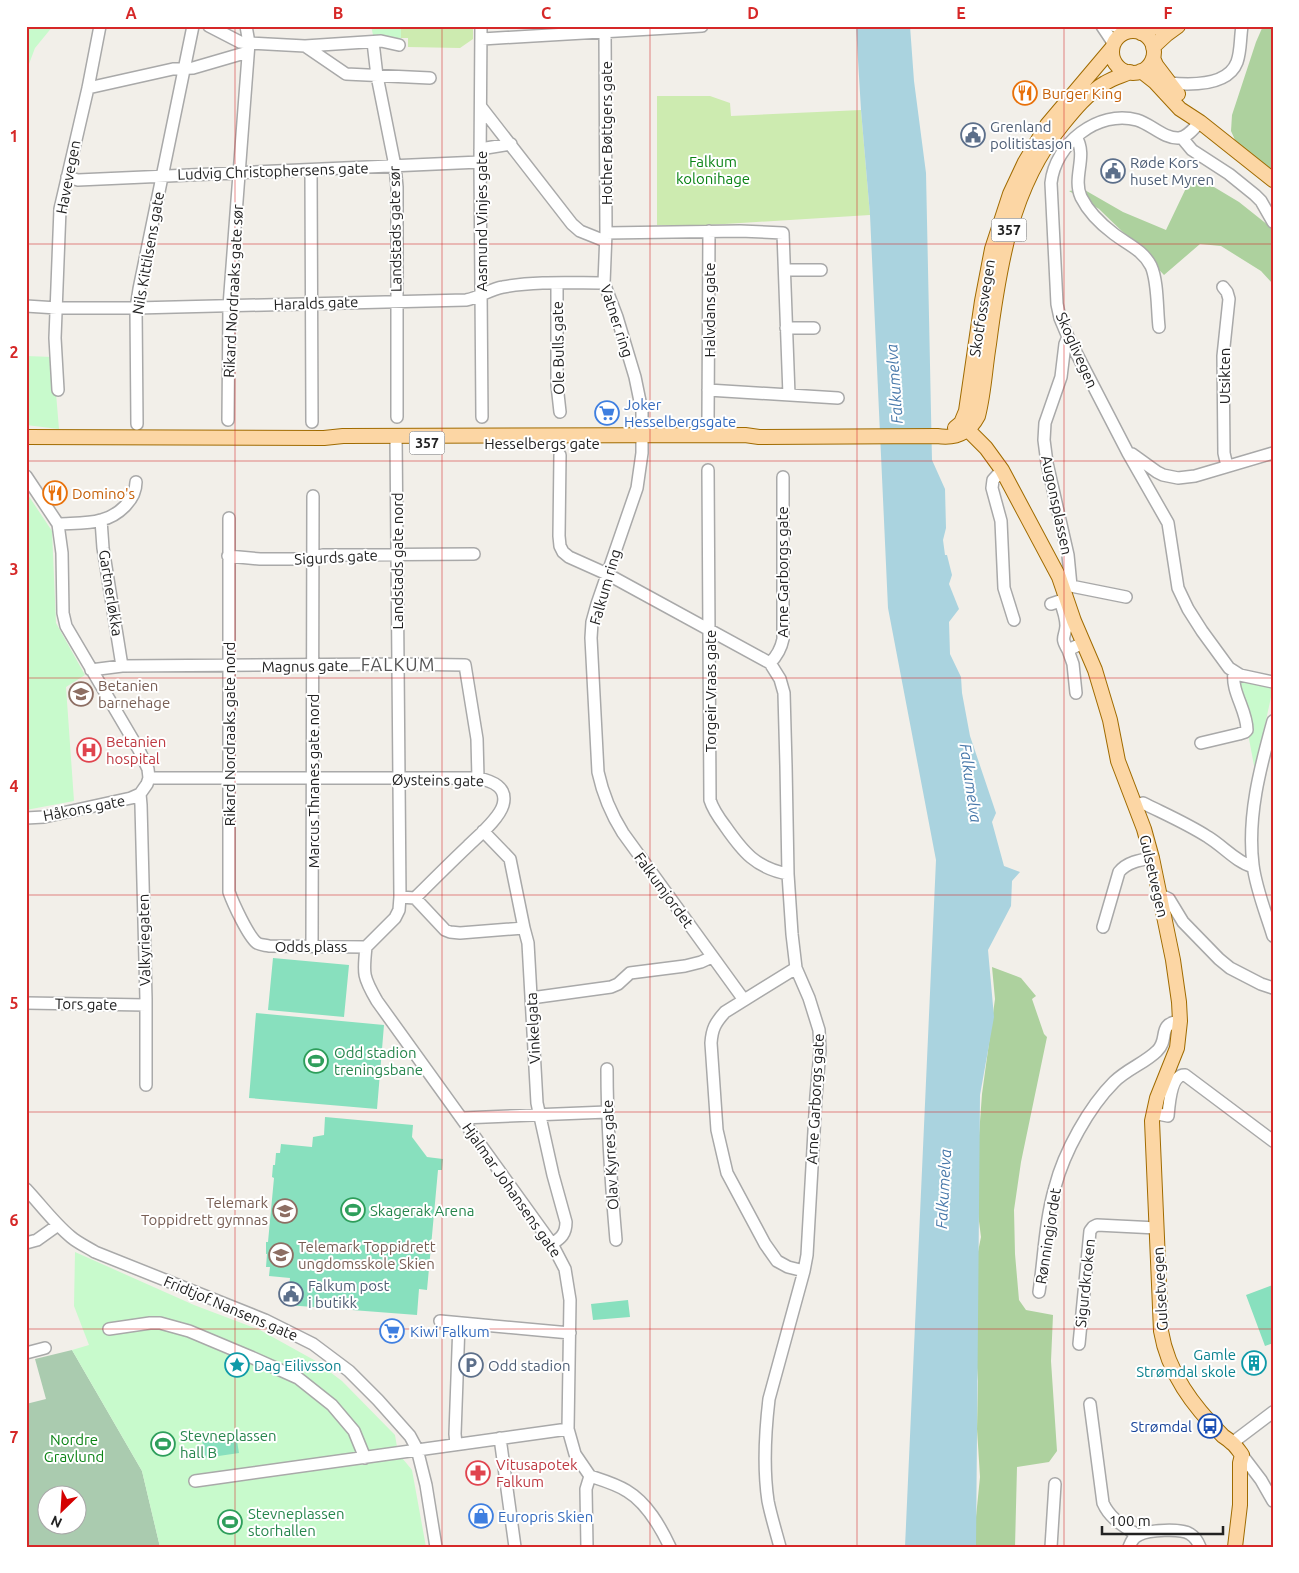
<svg xmlns="http://www.w3.org/2000/svg" width="1299" height="1573" viewBox="0 0 1299 1573" font-family="Ubuntu,sans-serif">
<style>
.grass{fill:#cdebb0}
.forest{fill:#add19e}
.cemetery{fill:#aacbaf;fill-rule:evenodd}
.park{fill:#c8facc}
.pitch{fill:#88e0be}
.water{fill:#aad3df}
.lines{fill:none;stroke-linecap:round;stroke-linejoin:round}
.minor-casing{stroke:#a9a9a9;stroke-width:14}
.major-casing{stroke:#a06b00;stroke-width:16}
.minor{stroke:#fff;stroke-width:11}
.major{stroke:#fcd6a4;stroke-width:14}
.grid{fill:none;stroke:#d62828;stroke-width:1;stroke-opacity:0.55}
.labels{text-anchor:middle;dominant-baseline:central;stroke-width:4;stroke-linejoin:round;paint-order:stroke}
.shield{fill:#fff;stroke:#646464;stroke-width:1}
.shield-label{font-size:14px;font-weight:bold;fill:#222}
.food-label{font-size:15px;fill:#c56008;stroke:#fff;text-anchor:start}
.service-label{font-size:15px;fill:#4e5e75;stroke:#fff;text-anchor:start}
.street-label{font-size:15px;fill:#222;stroke:#fff}
.park-label{font-size:15px;fill:#0c8416;stroke:#fff}
.shop-label{font-size:15px;fill:#366cbe;stroke:#fff;text-anchor:start}
.education-label{font-size:15px;fill:#785e54;stroke:#fff;text-anchor:start}
.health-label{font-size:15px;fill:#be3a42;stroke:#fff;text-anchor:start}
.leisure-label{font-size:15px;fill:#27864d;stroke:#fff;text-anchor:start}
.culture-label{font-size:15px;fill:#0d838f;stroke:#fff;text-anchor:end}
.transit-label{font-size:15px;fill:#164399;stroke:#fff;text-anchor:end}
.water-label{font-size:16px;font-style:italic;fill:#4a7aab;stroke:#fff}
.quarter-label{font-size:18px;letter-spacing:1px;fill:#555;stroke:#fff}
.neatline{fill:none;stroke:#d62828;stroke-width:2}
.grid-label{font-size:16px;text-anchor:middle;font-weight:bold;fill:#d62828}
</style>
<rect width="100%" height="100%" fill="#f2efe9"/>
<path class="grass" d="M401 26H473V39L460 48 408 47V38H401Z
M657 96H710L730 103 731 116 861 110 870 215 709 225H657Z"/>
<path class="forest" d="M1263 26H1273V172L1245 152 1235 140 1231 131 1232 115 1256 42Z
M1199 178 1239 202 1273 229V284L1261 271 1221 246 1200 244 1164 275 1132 241 1099 209 1069 191 1083 189 1123 212 1166 230 1187 186Z
M992 967 1021 978 1036 996 1032 999 1044 1034 1047 1037 1021 1162 1014 1210 1015 1254 1019 1300 1026 1310 1053 1315 1051 1361 1057 1451 1049 1462 1017 1467 1015 1547H973L980 1477 977 1429 978 1381 971 1286 981 1237 975 1190 982 1094 995 999Z"/>
<path class="cemetery" d="M72 1350 142 1471 160 1547H26V1404L46 1399 35 1359ZM48 1496H78V1526H48Z"/>
<path class="park" d="M26 26H53L35 48 26 72Z
M371 26H401V38L374 39Z
M26 356 53 357 59 429 26 425Z
M26 492 52 531 56 623 85 675 66 687 74 801 26 810Z
M1242 681 1271 686 1273 688 1255 771 1239 685Z
M75 1252 194 1305 260 1330 314 1360 342 1381 395 1435 398 1453 412 1470 426 1547H160L142 1471 72 1350 89 1345 74 1306Z"/>
<path class="pitch" d="M273 958 349 965 344 1017 268 1010Z
M256 1013 384 1025 377 1109 249 1098Z
M325 1117 413 1125 412 1137 427 1157 443 1159 442 1170H438L427 1290 419 1289 417 1315 287 1305 290 1278 269 1276 270 1267H266L267 1254H266V1242H268L274 1178 272 1177 273 1165H275L276 1153H280L281 1144 312 1147 313 1137 324 1135Z
M1273 1285V1343L1265 1346 1246 1295Z
M628 1300 630 1317 593 1320 591 1304Z
M236 1435 239 1453 205 1458 202 1440Z"/>
<path class="water" d="M856 26H910L914 81 926 173 932 460 945 489 946 528 943 540 945 555H947L952 575 949 584 959 609 949 622 950 654 961 677 962 693 970 736 996 813 992 822 1004 866 1020 872 1012 881 1011 906 988 950 994 1017 980 1095 976 1547H905L936 860 888 608 870 215 861 110Z"/>
<g class="lines">
<g class="minor-casing">
<path id="minor" d="M209 26 240 42 249 43 305 46 381 41 399 45
M481 26 480 162 482 417
M603 26 605 32 606 233 604 283 617 317 635 377 642 411V453L637 488 597 604 592 622 591 638 598 772C603 795 611 814 623 833L744 1000
M1102 26 1114 44
M1115 26 1129 31
M482 39 702 26
M373 42 377 76 395 166 397 187V417
M305 46 346 74 430 78
M1169 83C1190 85 1228 86 1237 62 1241 51 1240 38 1242 26
M88 88 173 69 193 68 248 52
M481 107 572 224 580 231 605 241
M1200 122C1194 128 1188 137 1179 138 1164 139 1151 124 1137 120 1098 109 1055 144 1051 183L1057 304 1060 318 1068 337 1128 453 1168 523 1178 588 1188 609 1202 631 1229 668 1240 675 1273 682
M1076 137C1088 156 1072 177 1081 197 1088 211 1102 225 1114 234 1127 244 1143 250 1151 266 1158 281 1157 310 1159 327
M1182 138 1192 150 1229 174 1255 195 1261 201 1273 222
M480 149 511 144
M311 171 312 422
M67 177 78 180 480 162
M606 233 740 231 783 233 789 395
M785 270H821
M557 283V385L560 412
M1223 287 1227 292 1229 299 1223 356 1224 453 1227 466
M26 306 57 308H136L466 300C479 298 490 289 503 287 535 281 570 283 604 283
M786 328H814
M1068 337 1065 344 1061 377 1045 423 1044 440 1047 463 1068 555 1071 586
M58 390 55 338 60 209 88 88 100 26
M708 390 838 398
M228 420 229 306 249 43 246 26
M708 422 709 231
M137 424 136 308 139 289 193 26
M1132 454 1157 472 1163 475 1178 478 1195 476 1273 453
M560 455 559 536 560 546 563 552 569 557 607 574 770 663
M708 470 710 800C713 810 719 818 725 826 743 852 756 868 788 874
M1002 470 993 480 992 488 1001 521 1004 588 1014 620
M26 476 58 524 62 553 63 613 66 626 139 750 148 769 149 778 147 784 140 794 131 798 44 817 26 818
M229 518V892C233 903 248 936 257 943 260 945 265 945 269 946L366 947
M101 520 103 548 122 666
M58 524C71 523 89 524 101 520 118 516 136 500 136 482
M228 556 260 559H304L323 555 474 554
M1065 587 1071 586 1126 597
M1051 604 1060 601C1063 609 1066 618 1066 626 1065 639 1060 636 1068 650
M91 670 122 666 398 664 465 665 477 739 478 778
M1076 693 1073 664 1068 650 1083 643
M1273 721C1260 768 1247 817 1253 865 1256 889 1266 913 1273 936
M1201 743 1239 734 1245 732 1247 730C1247 710 1231 692 1234 672
M149 778H478C492 781 508 787 503 805 499 819 478 836 468 846 450 863 432 881 415 898L400 897
M140 794 141 805 146 999V1085
M1135 805 1143 803C1165 814 1188 824 1208 837 1223 846 1236 862 1253 867
M483 831 510 859 524 928
M1160 897H1165L1169 899 1183 922 1219 959 1230 968 1261 984 1273 988
M415 898 445 930 450 932 460 933 524 928 528 943 537 1103 553 1175 566 1222C566 1234 561 1238 552 1244
M1103 927 1119 872C1127 862 1140 860 1152 858
M312 946 313 496
M366 947C363 974 363 977 377 1001L552 1244 565 1269 570 1300 568 1429 575 1454 590 1476 586 1489 587 1547
M366 947 395 918 399 910 400 897 396 435
M796 968 725 1012C715 1023 712 1029 711 1043L717 1130 727 1173 765 1244 777 1261 788 1267 804 1271
M531 998 611 987 618 984 630 973 685 966 701 962 712 957
M26 1003 146 1005
M607 1069C607 1127 611 1183 616 1240
M1153 1113 1168 1116C1169 1105 1171 1074 1185 1075L1273 1141
M462 1118 607 1112
M26 1189C41 1205 54 1223 71 1237 78 1243 87 1247 95 1252L265 1320 313 1344 349 1371 378 1400 410 1436 417 1449 426 1485 436 1547
M26 1243 37 1240 58 1225
M1039 1292C1044 1258 1045 1221 1055 1187 1064 1152 1089 1107 1114 1082 1127 1069 1145 1063 1157 1051 1170 1039 1156 1024 1180 1021
M440 1321 570 1333
M109 1329 150 1323H160L189 1331 251 1357 298 1378 332 1405 354 1431 365 1458
M1079 1344 1090 1231 1093 1227 1097 1225 1157 1228
M26 1353 45 1348
M1090 1404 1103 1503C1110 1519 1124 1526 1137 1535
M500 1438 515 1547
M1232 1443 1273 1412
M456 1444 455 1434 459 1323
M1242 1455 1261 1480 1273 1501
M590 1476C602 1480 616 1484 627 1491 647 1503 660 1526 670 1547
M195 1481 568 1429
M780 1547C776 1532 771 1516 768 1501 763 1468 765 1433 769 1399L804 1271 807 1255 816 1096 820 1051 819 1030 809 998 796 968 792 934 788 874 786 766 784 693 780 679 770 663C777 656 781 649 783 639V477
M1051 1547 1055 1484
M1129 1547C1131 1542 1133 1537 1139 1535 1148 1530 1181 1528 1190 1534 1195 1537 1198 1542 1200 1547"/>
</g>
<g class="major-casing">
<path id="major" d="M1112 52a21 21 0 1 1 42 0a21 21 0 1 1-42 0Z
M1141 33 1158 26
M1153 47 1167 34 1178 26
M1153 58 1156 65 1178 94
M1141 71 1155 82 1180 109 1200 122 1273 180
M961 423 986 448 1002 470 1059 577 1074 621 1095 670 1110 720 1118 761 1144 829 1152 858 1173 960 1179 1002 1180 1021 1177 1048 1157 1098 1152 1121 1161 1331C1168 1373 1193 1406 1223 1436 1226 1438 1229 1440 1232 1443 1236 1446 1239 1451 1242 1455L1240 1463V1505L1235 1547
M955 428 961 423 966 411 982 301 992 249 1010 194 1025 162 1047 125 1112 48
M26 437 324 438 343 436 745 435 759 437 937 436C956 439 969 433 978 416 984 393 985 368 989 344 999 267 1011 187 1062 125 1074 110 1088 93 1105 83 1113 78 1121 76 1130 72"/>
</g>
<use href="#minor" class="minor"/>
<use href="#major" class="major"/>
</g>
<path class="grid" d="M235 26V1547M442 26V1547M650 26V1547M857 26V1547M1064 26V1547M26 244H1273M26 461H1273M26 678H1273M26 895H1273M26 1112H1273M26 1329H1273"/>
<defs>
<g id="restaurant-ring" transform="scale(1.25)"><circle r="9.5" fill="#fff" stroke="#e8710a" stroke-width="1.5"/><path d="M-5-6h1v4h1v-4h1v4h1v-4h1v5L-1.5 .5V6h-2V.5L-5-1ZM5-6V6H3V1.5H1.5Q1.5-4 5-6Z" fill="#e8710a"/></g>
<g id="civic-ring" transform="scale(1.25)"><circle r="9.5" fill="#fff" stroke="#5c6f8a" stroke-width="1.5"/><path d="M-.6-6.5H3V-4.5H.6V-3L4-1V1h2V6H-6V1h2V-1L-.6-3ZM-1.2 2.5V6h2.4V2.5Z" fill="#5c6f8a"/></g>
<g id="supermarket-ring" transform="scale(1.25)"><circle r="9.5" fill="#fff" stroke="#3f7fe0" stroke-width="1.5"/><path d="M-6-5.5h2.5l.6 2H6L4.5 2H-2.5L-4.4-4H-6ZM-1.5 3.2a1.3 1.3 0 1 0 .1 0ZM3 3.2a1.3 1.3 0 1 0 .1 0Z" fill="#3f7fe0"/></g>
<g id="school-ring" transform="scale(1.25)"><circle r="9.5" fill="#fff" stroke="#8d6e63" stroke-width="1.5"/><path d="M0-5L7-2L0 1L-7-2ZM-4 1L0 2.5L4 1V4Q0 6-4 4Z" fill="#8d6e63"/></g>
<g id="hospital-ring" transform="scale(1.25)"><circle r="9.5" fill="#fff" stroke="#e0444e" stroke-width="1.5"/><path d="M-5-5h3v3.5h4V-5h3V5h-3V1.5h-4V5h-3Z" fill="#e0444e"/></g>
<g id="stadium-ring" transform="scale(1.25)"><circle r="9.5" fill="#fff" stroke="#2e9e5b" stroke-width="1.5"/><path d="M0-5a6.5 5 0 1 0 0 10a6.5 5 0 1 0 0-10ZM-3.5-1.8h7v3.6h-7Z" fill="#2e9e5b"/></g>
<g id="building-ring" transform="scale(1.25)"><circle r="9.5" fill="#fff" stroke="#0f9aa8" stroke-width="1.5"/><path d="M-4-6H4V6H1V3H-1V6H-4ZM-2.5-4.3h1.7v1.8h-1.7ZM.8-4.3h1.7v1.8H.8ZM-2.5-1h1.7V.8h-1.7ZM.8-1h1.7V.8H.8Z" fill="#0f9aa8"/></g>
<g id="sight-ring" transform="scale(1.25)"><circle r="9.5" fill="#fff" stroke="#0f9aa8" stroke-width="1.5"/><path d="M0-6L1.8-2.2L6-1.7L2.9 1.2L3.7 5.4L0 3.3L-3.7 5.4L-2.9 1.2L-6-1.7L-1.8-2.2Z" fill="#0f9aa8"/></g>
<g id="parking-ring" transform="scale(1.25)"><circle r="9.5" fill="#fff" stroke="#5c6f8a" stroke-width="1.5"/><path d="M-3.5-5.5H1a3.5 3.5 0 0 1 0 7H-1V5.5H-3.5ZM-1-3.4V-.6H.8a1.4 1.4 0 0 0 0-2.8Z" fill="#5c6f8a"/></g>
<g id="bus-ring" transform="scale(1.25)"><circle r="9.5" fill="#fff" stroke="#1a4fb4" stroke-width="1.5"/><path d="M-5-6H5V4H4V6H2V4H-2V6H-4V4H-5ZM-3.5-4V0h7V-4ZM-3.5 1.2v1.5H-2V1.2ZM2 1.2v1.5H3.5V1.2Z" fill="#1a4fb4"/></g>
<g id="pharmacy-ring" transform="scale(1.25)"><circle r="9.5" fill="#fff" stroke="#e0444e" stroke-width="1.5"/><path d="M-2-6h4v4h4v4h-4v4h-4v-4h-4v-4h4Z" fill="#e0444e"/></g>
<g id="shop-ring" transform="scale(1.25)"><circle r="9.5" fill="#fff" stroke="#3f7fe0" stroke-width="1.5"/><path d="M-5-2.5h2.3a2.7 3.5 0 0 1 5.4 0H5L5.5 6h-11ZM-1.5-2.5h3a1.5 2.3 0 0 0-3 0Z" fill="#3f7fe0"/></g>
</defs>
<g fill-rule="evenodd">
<use href="#restaurant-ring" x="1025" y="93"/>
<use href="#civic-ring" x="973" y="135"/>
<use href="#civic-ring" x="1113" y="171"/>
<use href="#supermarket-ring" x="607" y="413"/>
<use href="#restaurant-ring" x="55" y="493"/>
<use href="#school-ring" x="81" y="694"/>
<use href="#hospital-ring" x="89" y="750"/>
<use href="#stadium-ring" x="316" y="1061"/>
<use href="#stadium-ring" x="353" y="1210"/>
<use href="#school-ring" x="285" y="1211"/>
<use href="#school-ring" x="281" y="1255"/>
<use href="#civic-ring" x="291" y="1294"/>
<use href="#supermarket-ring" x="392" y="1331"/>
<use href="#building-ring" x="1254" y="1363"/>
<use href="#sight-ring" x="237" y="1365"/>
<use href="#parking-ring" x="471" y="1365"/>
<use href="#bus-ring" x="1210" y="1426"/>
<use href="#stadium-ring" x="163" y="1444"/>
<use href="#pharmacy-ring" x="478" y="1473"/>
<use href="#shop-ring" x="481" y="1516"/>
<use href="#stadium-ring" x="230" y="1522"/>
</g>
<g class="labels">
<g class="shield">
<rect x="991.5" y="218.5" width="35" height="23" rx="4"/>
<rect x="409.5" y="431.5" width="35" height="23" rx="4"/>
</g>
<g class="shield-label">
<text x="1009" y="230">357</text>
<text x="427" y="443">357</text>
</g>
<g class="food-label">
<text x="1042" y="93">Burger King</text>
<text x="72" y="493">Domino's</text>
</g>
<g class="service-label">
<text x="990" y="126">Grenland<tspan x="990" dy="17">politistasjon</tspan></text>
<text x="1130" y="162">Røde Kors<tspan x="1130" dy="17">huset Myren</tspan></text>
<text x="308" y="1285">Falkum post<tspan x="308" dy="17">i butikk</tspan></text>
<text x="488" y="1365">Odd stadion</text>
</g>
<g class="street-label">
<text transform="translate(606 133) rotate(-90)">Hother Bøttgers gate</text>
<text transform="translate(273 171) rotate(-2)">Ludvig Christophersens gate</text>
<text transform="translate(68 177) rotate(-79)">Havevegen</text>
<text transform="translate(481 221) rotate(-90)">Aasmund Vinjes gate</text>
<text transform="translate(395 229) rotate(-91)">Landstads gate sør</text>
<text transform="translate(148 253) rotate(-80)">Nils Kittilsens gate</text>
<text transform="translate(233 291) rotate(-87)">Rikard Nordraaks gate sør</text>
<text transform="translate(316 303) rotate(-2)">Haralds gate</text>
<text transform="translate(982 308) rotate(-81)">Skotfossvegen</text>
<text transform="translate(709 310) rotate(-90)">Halvdans gate</text>
<text transform="translate(617 321) rotate(72)">Vatner ring</text>
<text transform="translate(558 348) rotate(-91)">Ole Bulls gate</text>
<text transform="translate(1077 350) rotate(66)">Skoglivegen</text>
<text transform="translate(1224 376) rotate(-90)">Utsikten</text>
<text x="542" y="443">Hesselbergs gate</text>
<text transform="translate(1057 505) rotate(78)">Augonsplassen</text>
<text transform="translate(336 557) rotate(-3)">Sigurds gate</text>
<text transform="translate(397 561) rotate(-90)">Landstads gate nord</text>
<text transform="translate(782 572) rotate(-90)">Arne Garborgs gate</text>
<text transform="translate(605 587) rotate(-74)">Falkum ring</text>
<text transform="translate(111 593) rotate(81)">Gartnerløkka</text>
<text transform="translate(305 666) rotate(-1)">Magnus gate</text>
<text transform="translate(710 691) rotate(-90)">Torgeir Vraas gate</text>
<text transform="translate(229 734) rotate(-90)">Rikard Nordraaks gate nord</text>
<text transform="translate(438 780) rotate(1)">Øysteins gate</text>
<text transform="translate(313 781) rotate(-90)">Marcus Thranes gate nord</text>
<text transform="translate(84 808) rotate(-11)">Håkons gate</text>
<text transform="translate(1154 876) rotate(77)">Gulsetvegen</text>
<text transform="translate(664 890) rotate(54)">Falkumjordet</text>
<text transform="translate(144 940) rotate(-91)">Valkyriegaten</text>
<text x="311" y="946">Odds plass</text>
<text transform="translate(86 1004) rotate(1)">Tors gate</text>
<text transform="translate(533 1028) rotate(-93)">Vinkelgata</text>
<text transform="translate(815 1099) rotate(-87)">Arne Garborgs gate</text>
<text transform="translate(610 1155) rotate(-93)">Olav Kyrres gate</text>
<text transform="translate(512 1190) rotate(55)">Hjalmar Johansens gate</text>
<text transform="translate(1048 1236) rotate(-81)">Rønningjordet</text>
<text transform="translate(1085 1283) rotate(-84)">Sigurdkroken</text>
<text transform="translate(1160 1289) rotate(-93)">Gulsetvegen</text>
<text transform="translate(231 1308) rotate(23)">Fridtjof Nansens gate</text>
</g>
<g class="park-label">
<text x="713" y="161">Falkum<tspan x="713" dy="17">kolonihage</tspan></text>
<text x="74" y="1439">Nordre<tspan x="74" dy="17">Gravlund</tspan></text>
</g>
<g class="shop-label">
<text x="624" y="404">Joker<tspan x="624" dy="17">Hesselbergsgate</tspan></text>
<text x="410" y="1331">Kiwi Falkum</text>
<text x="498" y="1516">Europris Skien</text>
</g>
<g class="education-label">
<text x="98" y="685">Betanien<tspan x="98" dy="17">barnehage</tspan></text>
<text x="268" y="1202" text-anchor="end">Telemark<tspan x="268" dy="17">Toppidrett gymnas</tspan></text>
<text x="298" y="1246">Telemark Toppidrett<tspan x="298" dy="17">ungdomsskole Skien</tspan></text>
</g>
<g class="health-label">
<text x="106" y="741">Betanien<tspan x="106" dy="17">hospital</tspan></text>
<text x="496" y="1464">Vitusapotek<tspan x="496" dy="17">Falkum</tspan></text>
</g>
<g class="leisure-label">
<text x="334" y="1052">Odd stadion<tspan x="334" dy="17">treningsbane</tspan></text>
<text x="370" y="1210">Skagerak Arena</text>
<text x="180" y="1435">Stevneplassen<tspan x="180" dy="17">hall B</tspan></text>
<text x="248" y="1513">Stevneplassen<tspan x="248" dy="17">storhallen</tspan></text>
</g>
<g class="culture-label">
<text x="1236" y="1354">Gamle<tspan x="1236" dy="17">Strømdal skole</tspan></text>
<text x="254" y="1365" text-anchor="start">Dag Eilivsson</text>
</g>
<g class="transit-label">
<text x="1192" y="1426">Strømdal</text>
</g>
<g class="water-label">
<text transform="translate(894 384) rotate(-94)">Falkumelva</text>
<text transform="translate(971 783) rotate(82)">Falkumelva</text>
<text transform="translate(943 1189) rotate(-87)">Falkumelva</text>
</g>
<g class="quarter-label">
<text x="398" y="664">FALKUM</text>
</g>
</g>
<rect width="1299" height="1573" fill="none" stroke="#ffffff" stroke-width="55"/>
<g transform="translate(62 1510) rotate(205)"><circle r="24" fill="#ffffff" stroke="#a7a7a7"/>
<path d="M0-4L9 19L0 12L-9 19Z" fill="#d40000"/>
<text y="-8" font-size="14" font-weight="bold" text-anchor="middle" fill="#222222">N</text>
</g>
<path d="M1102 1526v8h121v-8" fill="none" stroke="#222222" stroke-width="2.5"/>
<text x="1109" y="1526" font-size="15" fill="#222222" stroke="#ffffff" stroke-width="4" paint-order="stroke">100 m</text>
<rect x="28" y="28" width="1244" height="1518" class="neatline"/>
<g class="grid-label">
<text x="131" y="19">A</text>
<text x="338" y="19">B</text>
<text x="546" y="19">C</text>
<text x="753" y="19">D</text>
<text x="961" y="19">E</text>
<text x="1168" y="19">F</text>
<text x="14" y="142">1</text>
<text x="14" y="358">2</text>
<text x="14" y="575">3</text>
<text x="14" y="792">4</text>
<text x="14" y="1009">5</text>
<text x="14" y="1226">6</text>
<text x="14" y="1443">7</text>
</g>
</svg>
